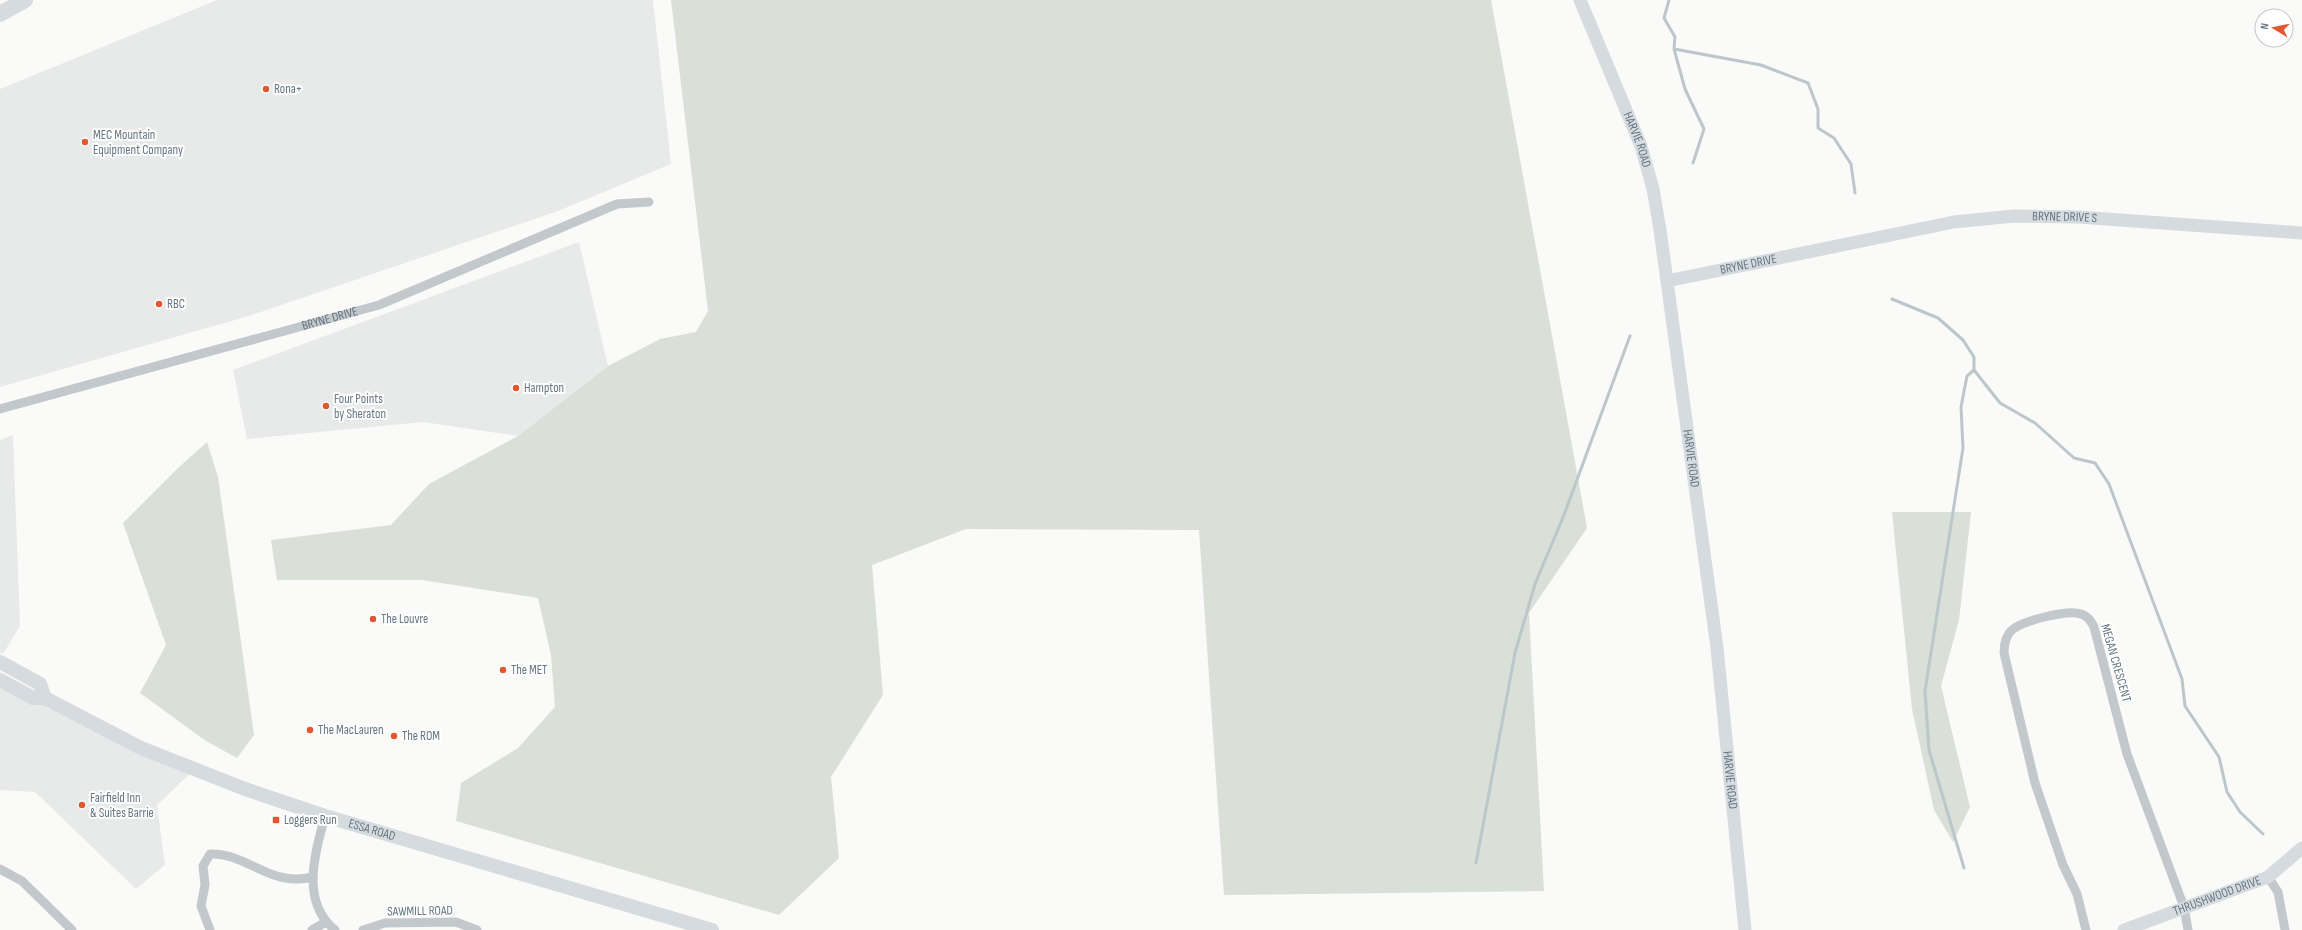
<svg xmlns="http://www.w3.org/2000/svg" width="2302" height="930" viewBox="0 0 2302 930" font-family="'Sofia Sans Condensed',sans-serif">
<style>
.built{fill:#e8e9e9}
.green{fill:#dadfd7}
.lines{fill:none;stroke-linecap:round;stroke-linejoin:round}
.stream{stroke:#bbc7cb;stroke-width:3}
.street{stroke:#c3c8cc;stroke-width:9}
.secondary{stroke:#d6dbdf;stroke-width:13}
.primary{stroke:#d6dbdf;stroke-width:14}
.highway{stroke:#d6dbdf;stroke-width:16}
.poi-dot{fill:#e4572e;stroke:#fff;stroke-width:1.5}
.labels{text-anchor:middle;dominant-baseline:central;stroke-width:4;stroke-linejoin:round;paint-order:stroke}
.poi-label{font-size:13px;fill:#657683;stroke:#fff;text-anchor:start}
.street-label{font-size:13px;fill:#657683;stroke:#fff}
</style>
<rect width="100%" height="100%" fill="#fafaf8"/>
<path class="built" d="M217 0H653L671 164 558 211 249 316 0 387V89Z
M579 242 608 366 518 436 423 422 247 439 233 370Z
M13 435 20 626 3 654 0 652V440Z
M0 672 45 698 195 769 157 805 165 865 136 889 35 792 0 790Z"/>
<path class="green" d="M671 0H1491L1587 528 1529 613 1544 891 1224 895 1199 530 966 529 872 565 883 695 831 777 839 858 779 915 456 821 461 783 518 748 555 707 551 655 538 598 422 580H277L271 540 391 525 429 484 518 436 608 366 660 339 696 332 708 311Z
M207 442 218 477 254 735 237 758 206 741 140 693 166 645 123 523 177 469Z
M1892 512H1971L1959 620 1941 686 1970 807 1953 842 1934 810 1912 709Z"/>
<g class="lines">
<path class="stream" d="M1669 0 1664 18 1675 37 1674 49 1685 89 1704 129 1693 163
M1674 49 1761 65 1808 83 1818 109V128L1834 138 1851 164 1855 193
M1892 299 1938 318 1963 340 1974 357V370L2000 403 2035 423 2074 458 2095 463 2109 484 2182 679 2185 706 2219 757 2227 792 2240 812 2263 834
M1476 863 1515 653 1535 584 1564 515 1630 336
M1964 868 1929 750 1925 691 1963 448 1961 407 1967 376 1974 370"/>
<g class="street">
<path id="s1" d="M0 409 379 305 617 204 649 202"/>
<path d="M325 816C315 854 300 901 335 930"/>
<path d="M0 869 22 881 72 930"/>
<path d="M2268 877 2278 892 2285 930"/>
<path d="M210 930 201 906 205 885 203 866 210 854C240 852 266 880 297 879 302 879 308 878 313 877"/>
<path d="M312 930 326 922"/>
<path d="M363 930 385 923 456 922 477 930"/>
<path d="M2086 930 2077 894 2063 865 2035 783 2004 653C2004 645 2005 636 2012 630 2022 621 2068 609 2081 614 2088 616 2091 621 2094 627L2127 754 2184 907 2188 930"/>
</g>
<g class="secondary">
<path id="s2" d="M1580 0 1641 146 1653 189 1660 230 1717 648 1745 930"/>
<path id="s3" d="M1667 281 1954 222 2014 216 2078 217 2302 233"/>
<path id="s4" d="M2124 930 2268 877 2302 848"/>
</g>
<g class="primary">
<path d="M0 662 40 684 45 698"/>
<path id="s5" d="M0 680 33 698H45L141 748 245 789 325 816 712 930"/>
</g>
<path class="highway" d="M0 14 25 0"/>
</g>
<g class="poi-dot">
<circle cx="266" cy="89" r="4"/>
<circle cx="85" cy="142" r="4"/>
<circle cx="159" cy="304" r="4"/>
<circle cx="516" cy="388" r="4"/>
<circle cx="326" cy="406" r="4"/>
<circle cx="373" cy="619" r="4"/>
<circle cx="503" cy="670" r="4"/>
<circle cx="310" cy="730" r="4"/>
<circle cx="394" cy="736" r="4"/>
<circle cx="82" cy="805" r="4"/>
<rect x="272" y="816" width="8" height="8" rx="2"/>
</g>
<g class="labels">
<g class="poi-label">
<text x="274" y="89">Rona+</text>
<text x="93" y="135">MEC Mountain<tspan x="93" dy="15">Equipment Company</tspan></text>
<text x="167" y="304">RBC</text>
<text x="524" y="388">Hampton</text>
<text x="334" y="399">Four Points<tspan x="334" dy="15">by Sheraton</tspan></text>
<text x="381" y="619">The Louvre</text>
<text x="511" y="670">The MET</text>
<text x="318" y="730">The MacLauren</text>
<text x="402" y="736">The ROM</text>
<text x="90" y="798">Fairfield Inn<tspan x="90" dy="15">&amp; Suites Barrie</tspan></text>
<text x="284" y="820">Loggers Run</text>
</g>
<g class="street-label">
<text stroke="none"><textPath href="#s2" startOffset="151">HARVIE ROAD</textPath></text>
<text stroke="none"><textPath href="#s3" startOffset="404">BRYNE DRIVE S</textPath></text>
<text stroke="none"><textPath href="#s3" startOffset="83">BRYNE DRIVE</textPath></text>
<text stroke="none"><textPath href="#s1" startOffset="342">BRYNE DRIVE</textPath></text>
<text stroke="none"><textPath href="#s2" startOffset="475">HARVIE ROAD</textPath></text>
<text transform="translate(2116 663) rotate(74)">MEGAN CRESCENT</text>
<text stroke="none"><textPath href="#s2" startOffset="799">HARVIE ROAD</textPath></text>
<text stroke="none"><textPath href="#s5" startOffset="403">ESSA ROAD</textPath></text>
<text stroke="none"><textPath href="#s4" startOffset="99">THRUSHWOOD DRIVE</textPath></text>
<text transform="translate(420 911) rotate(-1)">SAWMILL ROAD</text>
</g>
</g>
<g transform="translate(2274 28) rotate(280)"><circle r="19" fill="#ffffff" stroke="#c1c8cd"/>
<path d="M0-3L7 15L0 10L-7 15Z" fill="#e4572e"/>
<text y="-6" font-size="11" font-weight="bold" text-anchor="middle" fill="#657683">N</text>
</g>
</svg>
